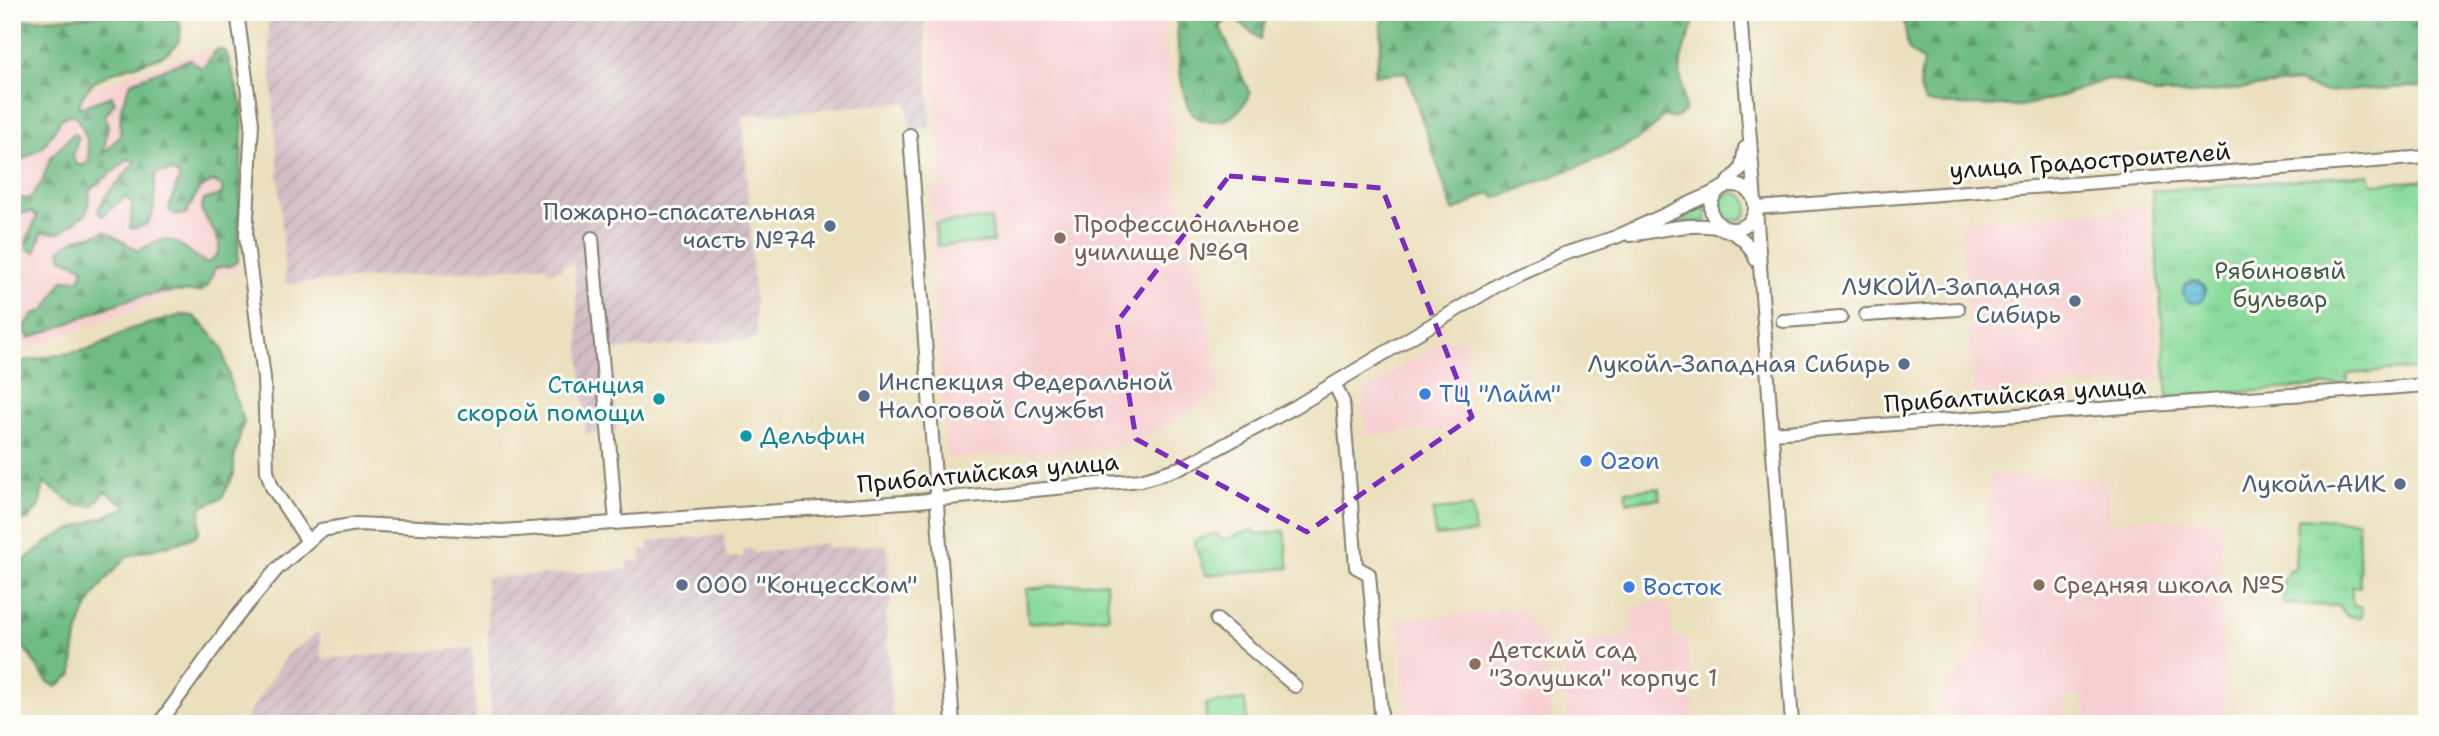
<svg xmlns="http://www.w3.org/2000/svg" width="2439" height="736" viewBox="0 0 2439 736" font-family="'Shantell Sans',sans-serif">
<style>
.built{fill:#f7cfd0}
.industrial{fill:url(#industrial-furrows)}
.grass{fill:url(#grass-tufts);stroke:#547c5c;stroke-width:2}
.forest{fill:url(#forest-firs);stroke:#466c50;stroke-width:2}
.garden{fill:#8bdc9c;stroke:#547c5c;stroke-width:2}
.water{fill:url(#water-rules);stroke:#3a6c7a;stroke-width:2}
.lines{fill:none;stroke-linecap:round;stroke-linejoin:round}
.minor-casing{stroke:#847e6d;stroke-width:16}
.minor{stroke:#fff;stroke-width:12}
.marked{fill:none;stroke:#7b2cbf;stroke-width:5;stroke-dasharray:14 9;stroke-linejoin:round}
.service-dot{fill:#5c6f8a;stroke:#fdfcf7;stroke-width:2.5}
.education-dot{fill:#8d6e63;stroke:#fdfcf7;stroke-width:2.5}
.shop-dot{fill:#3f7fe0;stroke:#fdfcf7;stroke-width:2.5}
.culture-dot{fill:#0f9aa8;stroke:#fdfcf7;stroke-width:2.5}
.labels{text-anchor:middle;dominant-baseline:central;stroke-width:6;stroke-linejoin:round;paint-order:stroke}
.street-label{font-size:24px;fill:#1c1c1c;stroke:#fdfcf7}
.service-label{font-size:24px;fill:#4e5e75;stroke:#fdfcf7;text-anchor:end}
.education-label{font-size:24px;fill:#785e54;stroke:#fdfcf7;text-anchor:start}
.park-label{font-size:24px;fill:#435f49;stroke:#fdfcf7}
.culture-label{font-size:24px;fill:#0d838f;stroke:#fdfcf7;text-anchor:end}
.shop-label{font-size:24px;fill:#366cbe;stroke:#fdfcf7;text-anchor:start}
</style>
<defs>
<pattern id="industrial-furrows" width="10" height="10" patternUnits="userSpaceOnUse" patternTransform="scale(1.75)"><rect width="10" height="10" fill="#d2bdc5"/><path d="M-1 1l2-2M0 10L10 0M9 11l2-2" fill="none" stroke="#b4a2a9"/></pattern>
<pattern id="grass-tufts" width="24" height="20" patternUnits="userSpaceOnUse" patternTransform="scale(1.75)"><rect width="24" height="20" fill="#8bdc9c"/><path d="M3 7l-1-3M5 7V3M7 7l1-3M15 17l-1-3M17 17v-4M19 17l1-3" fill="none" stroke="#77bc86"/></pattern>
<pattern id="forest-firs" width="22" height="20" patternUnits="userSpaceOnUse" patternTransform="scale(1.75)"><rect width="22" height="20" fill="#70bc84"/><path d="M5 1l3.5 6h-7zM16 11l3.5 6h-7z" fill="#5b986b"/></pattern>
<pattern id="water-rules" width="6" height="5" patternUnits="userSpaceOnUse" patternTransform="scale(1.75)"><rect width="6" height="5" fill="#59bbd8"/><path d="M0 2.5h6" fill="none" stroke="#4da0b9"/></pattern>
</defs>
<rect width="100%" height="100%" fill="#fdfcf7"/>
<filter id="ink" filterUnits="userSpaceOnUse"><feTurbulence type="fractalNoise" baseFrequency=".0143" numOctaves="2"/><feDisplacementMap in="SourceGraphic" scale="14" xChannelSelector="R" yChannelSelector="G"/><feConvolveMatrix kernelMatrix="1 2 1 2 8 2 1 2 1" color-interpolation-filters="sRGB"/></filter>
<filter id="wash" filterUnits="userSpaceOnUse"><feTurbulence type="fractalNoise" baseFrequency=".00686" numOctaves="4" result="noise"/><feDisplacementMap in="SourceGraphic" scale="28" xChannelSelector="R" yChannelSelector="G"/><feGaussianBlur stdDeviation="1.57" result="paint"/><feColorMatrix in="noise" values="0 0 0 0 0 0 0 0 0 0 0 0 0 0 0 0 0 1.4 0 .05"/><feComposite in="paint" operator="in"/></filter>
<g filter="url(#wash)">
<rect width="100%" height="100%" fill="#ebe0be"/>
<path class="built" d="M926 12H1164L1179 204 1202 286 1220 392 1139 442 1090 450 947 458 930 219 933 218 931 189 942 187Z
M205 49 223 52V94L238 270 12 355V116Z
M2148 207 2161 379 1974 395 1960 221Z
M1465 339 1470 428 1367 435 1363 412 1366 391 1443 340 1445 342Z
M1990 473 2108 480 2107 515 2115 523 2126 524 2128 518 2222 521 2220 625 2226 643 2224 724H2085V696H2066V724H1964L1939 706V695L1983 639Z
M1669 602 1672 639 1688 638 1694 724H1568L1561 642 1629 637 1631 615 1640 604Z
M1521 609 1544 637 1551 724H1408L1399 619Z"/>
<path class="industrial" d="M267 12H924L931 127 911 129 906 102 743 116 757 339 611 350 617 431 586 434 574 264 562 265V270L547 271 546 265 286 284Z
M724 535 726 558 743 557V551L750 548 756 553 826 543 827 548 887 544 891 606 886 614 893 724H491L486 578 627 570V562L641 561V549H649V541Z
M319 632 322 659 472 648 476 724H242L288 654Z"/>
<path class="grass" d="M2368 174 2372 184 2427 180V368L2348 374 2346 384 2168 398 2152 191Z
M1720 207a14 14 0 1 1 28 0a14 14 0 1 1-28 0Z
M1705 203 1707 221 1657 226Z
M1659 488 1660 499 1627 502 1626 491Z
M1472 507 1475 533 1435 536 1433 510Z
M2297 518 2358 521 2360 587H2352V606L2362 607 2361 617 2347 616 2339 606 2283 604V583L2289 570 2295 569Z
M1254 529 1256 535 1284 531 1289 568 1205 575 1194 541 1215 533 1224 540Z
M1106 582 1109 617 1028 623 1026 589Z"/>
<path class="forest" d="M1176 12H1268L1260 39 1230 15 1220 27 1250 94C1242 108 1231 123 1213 121 1206 121 1198 120 1193 114 1178 99 1178 35 1176 12Z
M1382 12H1695C1695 30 1683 44 1681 61 1678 79 1686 95 1684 112L1674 119 1663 116C1640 153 1545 175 1504 196L1495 198 1491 193C1477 197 1468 207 1453 211L1406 72 1374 75 1381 45Z
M1903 12H2427V86L2323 92 2298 82 2193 94H2155L2132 84 2107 79 2056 98 2021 106 1949 105 1925 102 1919 87 1923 61 1908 49Z
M134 13 179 20C196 77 88 51 79 108L112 96 115 102 105 116 108 126 103 154 120 136 121 107 131 82 190 59 201 68C210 64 209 54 219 49L226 52 243 108 238 261 230 266 215 268 208 286 199 292C128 287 93 318 29 338L24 329 32 315 46 309 63 280 80 279 83 267 62 258 60 250C75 235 88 239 105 231L137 250C146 249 149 244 157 241 177 234 191 256 207 263 234 248 209 228 201 209L204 200 222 194V187L214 181 199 189 186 214 177 215 169 211C169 199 178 188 179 176L172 171 156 173C151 190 164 229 130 228L132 203 125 197 102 216 98 211C105 190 124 180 135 161L129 159 90 190 87 213 60 233 42 232 35 253 28 249 26 243 37 216 32 212 12 214V199L30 198 41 183 51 157 74 133 78 138 73 155 75 163 81 166 89 162C89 144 86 126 72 114L62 118 43 147 12 166V21Z
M182 315 193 316 203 324 222 347 233 392 244 421 234 458V474L222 498 201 507C199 515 201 527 198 533 195 542 141 550 128 557 121 561 115 570 109 576 83 605 73 636 73 674L56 687 47 681 12 630V573C51 530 78 528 128 507L105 491 93 506 76 505 44 483 39 506 28 520 12 521V363L91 349 130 329Z"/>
<path class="garden" d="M991 219 993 242 937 246 935 223Z
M1245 700 1247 721 1207 724 1205 704Z"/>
<path class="water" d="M2183 292a11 11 0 1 1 22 0a11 11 0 1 1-22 0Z"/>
</g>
<g filter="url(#ink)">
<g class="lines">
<g class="minor-casing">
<path id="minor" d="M237 12 252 123 246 236 264 378 267 471 272 487 307 540
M1740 12 1755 203
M910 135 953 724
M1711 207a22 22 0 1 1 44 0a22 22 0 1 1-44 0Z
M1725 186 1741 169 1745 148
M1630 235C1673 229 1737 208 1756 260
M592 238 616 523
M1866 315 1958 309
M1783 321 1841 317
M1335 385 1343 402 1356 567 1369 574 1382 724
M1772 433 2427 385
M1217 620 1295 686
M159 724 235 619 277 569 321 530 357 524 502 531 918 501 1141 480 1183 467 1295 407 1511 277 1561 255 1616 237 1719 190
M1792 724 1756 208 2427 157"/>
</g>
<use href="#minor" class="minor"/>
</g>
</g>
<path class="marked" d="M1229 176 1382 188 1472 417 1307 532 1136 439 1117 322Z"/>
<g class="service-dot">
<circle cx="830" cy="226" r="7"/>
<circle cx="2075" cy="301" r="7"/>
<circle cx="1904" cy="364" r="7"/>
<circle cx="864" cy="396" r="7"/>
<circle cx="2400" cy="484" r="7"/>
<circle cx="682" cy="585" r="7"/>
</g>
<g class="education-dot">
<circle cx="1060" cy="238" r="7"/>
<circle cx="2039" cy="585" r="7"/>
<circle cx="1475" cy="664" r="7"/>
</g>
<g class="shop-dot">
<circle cx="1425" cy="394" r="7"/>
<circle cx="1586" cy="461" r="7"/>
<circle cx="1629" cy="587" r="7"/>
</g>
<g class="culture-dot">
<circle cx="659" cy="399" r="7"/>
<circle cx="746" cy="436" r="7"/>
</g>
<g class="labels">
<g class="street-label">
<text transform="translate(2090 161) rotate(-4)">улица Градостроителей</text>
<text transform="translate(2015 395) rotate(-4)">Прибалтийская улица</text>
<text transform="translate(988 473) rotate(-5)">Прибалтийская улица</text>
</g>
<g class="service-label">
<text x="816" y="212">Пожарно-спасательная<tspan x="816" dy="28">часть №74</tspan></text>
<text x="2061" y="287">ЛУКОЙЛ-Западная<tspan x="2061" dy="28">Сибирь</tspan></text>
<text x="1890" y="364">Лукойл-Западная Сибирь</text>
<text x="878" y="382" text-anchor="start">Инспекция Федеральной<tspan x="878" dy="28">Налоговой Службы</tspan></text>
<text x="2386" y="484">Лукойл-АИК</text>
<text x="696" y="585" text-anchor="start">ООО "КонцессКом"</text>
</g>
<g class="education-label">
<text x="1074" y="224">Профессиональное<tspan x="1074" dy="28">училище №69</tspan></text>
<text x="2053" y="585">Средняя школа №5</text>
<text x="1489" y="650">Детский сад<tspan x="1489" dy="28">"Золушка" корпус 1</tspan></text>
</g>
<g class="park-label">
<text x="2280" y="271">Рябиновый<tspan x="2280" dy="28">бульвар</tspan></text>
</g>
<g class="culture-label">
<text x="645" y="385">Станция<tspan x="645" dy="28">скорой помощи</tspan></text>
<text x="760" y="436" text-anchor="start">Дельфин</text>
</g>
<g class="shop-label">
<text x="1439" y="394">ТЦ "Лайм"</text>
<text x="1600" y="461">Ozon</text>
<text x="1643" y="587">Восток</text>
</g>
</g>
<rect width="2439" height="736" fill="none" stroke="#fdfcf7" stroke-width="42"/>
</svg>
